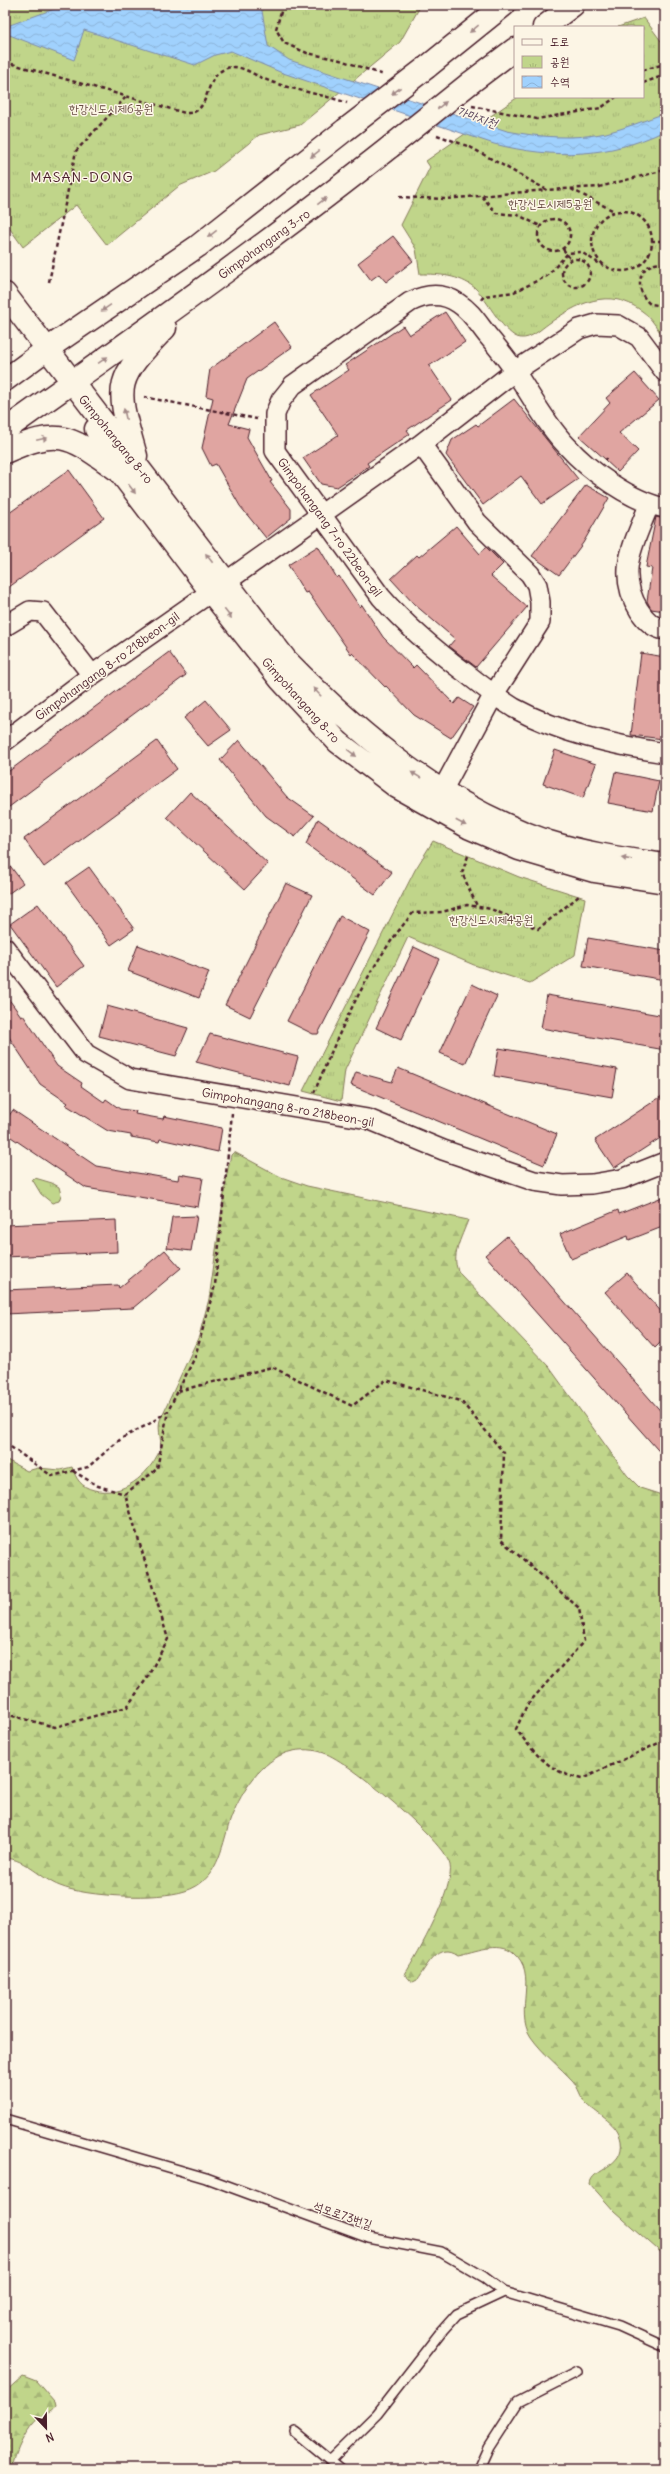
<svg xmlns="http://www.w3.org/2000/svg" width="670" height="2474" viewBox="0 0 670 2474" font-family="Delius,'Poor Story',sans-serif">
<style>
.forest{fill:url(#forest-firs);stroke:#857a5a}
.park{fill:url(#park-tufts);stroke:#857a5a}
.water{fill:url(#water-waves);stroke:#7e8aa9}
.building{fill:#e0a5a1;stroke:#4a1f2b}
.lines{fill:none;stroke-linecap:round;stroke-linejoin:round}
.service-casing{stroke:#4a1f2b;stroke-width:12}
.minor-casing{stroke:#4a1f2b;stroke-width:22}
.tertiary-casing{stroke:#4a1f2b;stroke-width:25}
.path{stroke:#4a1f2b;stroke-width:2.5;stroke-dasharray:4 3;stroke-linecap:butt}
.service{stroke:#fcf5e5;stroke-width:9}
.minor{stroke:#fcf5e5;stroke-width:19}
.tertiary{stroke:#fcf5e5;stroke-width:22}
.tertiary-bridge-casing{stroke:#4a1f2b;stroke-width:25;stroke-linecap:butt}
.tertiary-bridge{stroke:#fcf5e5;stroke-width:22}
.oneway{fill:#a38a88}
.labels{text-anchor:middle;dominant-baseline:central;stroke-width:3;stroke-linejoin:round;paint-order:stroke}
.park-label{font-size:12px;fill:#684c43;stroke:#fcf5e5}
.street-label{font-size:12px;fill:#4a1f2b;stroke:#fcf5e5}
.water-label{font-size:13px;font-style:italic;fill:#604c60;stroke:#fcf5e5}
.quarter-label{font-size:14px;letter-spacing:1px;fill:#4a1f2b;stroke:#fcf5e5}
</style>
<defs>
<pattern id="forest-firs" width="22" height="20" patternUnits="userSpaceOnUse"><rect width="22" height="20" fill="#c0d58a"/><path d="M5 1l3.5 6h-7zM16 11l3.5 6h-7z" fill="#a6b677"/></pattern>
<pattern id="park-tufts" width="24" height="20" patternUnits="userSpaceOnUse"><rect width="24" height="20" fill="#c0d58a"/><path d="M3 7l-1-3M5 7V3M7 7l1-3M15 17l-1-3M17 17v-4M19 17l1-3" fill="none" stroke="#a6b677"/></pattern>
<pattern id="water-waves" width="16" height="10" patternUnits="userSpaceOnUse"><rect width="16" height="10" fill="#a0d1fd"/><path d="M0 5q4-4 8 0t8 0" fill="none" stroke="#8bb3d9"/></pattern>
</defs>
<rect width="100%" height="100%" fill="#fcf5e5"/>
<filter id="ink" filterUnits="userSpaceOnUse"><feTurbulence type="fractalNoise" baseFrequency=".025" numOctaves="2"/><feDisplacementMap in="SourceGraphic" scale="8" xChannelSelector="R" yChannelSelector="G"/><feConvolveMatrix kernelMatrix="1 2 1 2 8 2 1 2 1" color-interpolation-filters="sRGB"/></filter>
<g filter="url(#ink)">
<path class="forest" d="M234 1152 281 1177 307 1186 468 1220C462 1237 449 1258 460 1274L549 1367 627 1475 640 1488 665 1496V2256L615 2212 590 2184C591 2168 625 2168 621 2141 618 2123 599 2116 587 2104 580 2098 579 2088 573 2081 559 2066 543 2054 531 2037 513 2011 540 1974 513 1952 499 1940 474 1951 458 1954 439 1940 427 1966 417 1980L413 1982 407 1978 405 1974C418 1954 455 1887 450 1865 444 1841 349 1761 324 1753 311 1748 295 1749 283 1754 258 1765 239 1796 230 1821 221 1849 218 1881 185 1891 157 1900 87 1897 60 1886 41 1879 26 1859 5 1858V1459L27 1471 38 1468 60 1470 72 1467C76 1479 81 1487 94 1490 123 1497 148 1476 160 1450 163 1444 157 1430 160 1420L199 1336 209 1299 227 1173 231 1155Z
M23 2376 36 2381 54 2402 55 2406C51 2412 45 2413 40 2417 26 2428 15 2452 12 2469H5V2392Z"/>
<path class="park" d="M5 5H421L400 42 300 125 259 135 214 171 179 186 107 245 76 205 23 247 5 222Z
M644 18 661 41 665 39V339C658 330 651 317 642 311 608 286 577 304 548 324 541 329 531 339 521 338 505 337 487 299 475 288 459 275 439 274 420 274L416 249 401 225 430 167 426 161 518 97H643V27H618Z
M433 841 519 877 585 898 575 955 530 983 474 965 408 937 345 1070 341 1101 303 1091 415 870Z
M35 1178 52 1183 59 1187 61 1195 59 1201 52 1203 41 1194 32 1179Z"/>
<path class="water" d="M65 5H111L117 10 123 5H261L268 46 289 60 507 131C539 137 574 140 606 133 626 128 646 120 665 113V131C607 158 555 159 494 144L280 72 231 51 215 55 195 65 84 30 74 60 7 34 10 25Z"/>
<path class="building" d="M393 236 413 261 386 282 379 274 371 280 358 263Z
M445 312 465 342 429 366 452 400 407 430 410 434 367 463 369 466 337 487 321 484 303 458 338 435 311 395 349 370 345 365 403 326 409 335Z
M274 322 292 347 247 379 229 424 249 429 247 437 272 481 270 482 291 509V518L266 538 240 506 216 464 211 466 202 448 213 398 206 396 210 369Z
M635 373 659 400 619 433 638 451 618 472 605 460 607 458 605 459 579 436 610 403 606 398Z
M514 399 578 479 542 504 521 476 483 505 446 455 452 440 476 424 478 426Z
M69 470 104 518 5 590V516Z
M586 485 609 498 583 543 559 575 532 556Z
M656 517 665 519V611L651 609 647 601 652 568 646 567Z
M456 526 480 554 486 547 503 564 491 576 527 607 476 667 449 646 455 639 414 604 391 579 417 555 419 557Z
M318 546 337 578 339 576 360 607 362 605 383 637 413 668 416 665 454 704 459 698 473 707 451 738 414 715 386 686 385 687 352 653 351 654 308 592 305 593 288 565Z
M169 652 186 675 5 810V774Z
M641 653 665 657V721L663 739 631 735Z
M206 700 231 730 208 746 184 718Z
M239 740 287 797 314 816 295 837 266 816 220 760Z
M157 741 177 769 44 867 24 839Z
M555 750 596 764 583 798 543 784Z
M615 772 659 781 653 811 608 803Z
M190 792 268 864 245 889 167 817Z
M318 819 392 872 375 895 306 844Z
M5 859 23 883 5 896Z
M89 867 134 929 111 945 66 883Z
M286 883 312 895 250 1017 225 1005Z
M38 904 84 966 56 987 10 924Z
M340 916 370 932 318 1034H313L287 1021Z
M588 938 665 951V980L583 966Z
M138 945 209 972 199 998 128 971Z
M414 947 439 959 401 1040 376 1028Z
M472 984 497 996 465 1064 440 1053Z
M5 994 21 1016 23 1015 57 1066 82 1083 81 1086 104 1102 106 1099 120 1109 136 1111 135 1114 163 1119 164 1116 222 1128 218 1152 160 1139 159 1142 131 1137V1135L108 1131 66 1105 68 1103 40 1084 5 1031Z
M547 995 665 1016V1050L541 1028Z
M107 1006 188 1028 176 1056 99 1036Z
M210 1034 298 1057 290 1086 196 1062Z
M499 1048 617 1069 612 1097 494 1076Z
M398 1068 557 1134 544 1165 351 1085 356 1072 392 1082Z
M665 1094V1135L614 1168 595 1140Z
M13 1110 96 1166 178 1180 179 1174 203 1178 198 1207 86 1188 5 1133V1121Z
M665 1196V1226L629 1240 628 1236 571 1259 560 1234 618 1210 619 1214Z
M197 1216 191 1251 167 1248 172 1217Z
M116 1220 117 1252 5 1257V1225Z
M507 1236 665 1416V1458L485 1255Z
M165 1250 181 1268 133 1308 5 1314V1290L118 1285 119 1288Z
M627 1273 665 1316V1338L655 1348 605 1292Z"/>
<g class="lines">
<g class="service-casing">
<path id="service" d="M5 2119 206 2178 369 2238 441 2252 484 2277 504 2292 619 2326 665 2347
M295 2432 340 2469
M330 2460 377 2414 440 2333 457 2314 504 2292
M479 2469 489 2447 518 2402 577 2372"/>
</g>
<g class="minor-casing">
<path id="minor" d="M421 444 477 522 530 574 537 585 540 602V622L494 694 435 804
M649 505C635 542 615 572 639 610 645 620 653 628 665 630
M665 508C631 501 589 471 566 445 546 424 532 397 516 373 508 360 498 348 488 336 479 325 471 311 458 303 442 292 426 294 410 302L293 385 281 400 275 414V451L381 597C407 627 436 651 467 674 482 686 498 698 514 708 560 733 614 745 665 753
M227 581 421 444 515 371 579 329 596 324 618 325 639 337 665 372
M5 626 30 611 43 612 92 675
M5 741 92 675 211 592
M5 948 86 1054 130 1079 368 1119 443 1150 534 1181 562 1185 592 1184 622 1179 665 1162"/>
</g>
<g class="tertiary-casing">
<path id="tertiary" d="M544 27 573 5
M427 67 504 5
M470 83 515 49
M5 294 286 660C362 738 444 806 549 842 587 854 626 859 665 865
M5 380 47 349 198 246 345 130
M96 429 120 472 211 592 280 679 338 742 397 787 470 828 519 849 594 871 665 882
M5 430C135 337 265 246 390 147
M5 452C61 427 69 436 116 469
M136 456C116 385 112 383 165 328"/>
</g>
<path class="path" d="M283 5 276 29 284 43 307 53 340 60 384 75
M5 8 9 5
M5 62 185 113C213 115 201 77 227 68 239 64 251 73 262 78 289 90 319 93 347 103
M643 70 665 64
M643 83 665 75
M472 106 537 119 601 108 616 97
M437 135 470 147 547 190 599 187 665 170
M571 189 614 211
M482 196 496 213 518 215 540 226
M399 197 445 199 546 190
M592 241a30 30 0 1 1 60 0a30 30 0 1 1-60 0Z
M538 235a16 16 0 1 1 32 0a16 16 0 1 1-32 0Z
M651 241H665
M563 249 571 260
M562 273a14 14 0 1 1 28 0a14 14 0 1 1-28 0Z
M665 264C639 259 632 289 650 304L665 306
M49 282 76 151 126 97
M481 300 484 296 514 292 547 276 568 253 581 252 603 266
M144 397 257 419
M468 856 462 873 477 906
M314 1093C340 1030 368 965 413 913L442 912 467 905 491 909 538 929 579 896
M178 1391 272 1367 352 1406 386 1380 461 1401 504 1453 501 1540 579 1608 584 1641 527 1705 516 1729C535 1754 550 1773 582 1779L665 1740
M5 1443 52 1476 88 1467 122 1438 149 1424 168 1411 195 1357 215 1285 232 1113
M73 1471 98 1486 125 1494
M5 1714 55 1727 127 1707 147 1678 168 1639 125 1494 157 1469 168 1411"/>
<use href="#service" class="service"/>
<use href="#minor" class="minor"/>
<use href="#tertiary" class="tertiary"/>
<g class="tertiary-bridge-casing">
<path id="tertiary-bridge" d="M345 130 427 67
M390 147 470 83"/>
</g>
<use href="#tertiary-bridge" class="tertiary-bridge"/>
</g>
<defs><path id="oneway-solid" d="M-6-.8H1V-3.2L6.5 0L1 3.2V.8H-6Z"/></defs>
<g class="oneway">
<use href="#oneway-solid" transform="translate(474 29) rotate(141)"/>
<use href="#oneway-solid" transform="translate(396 91) rotate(142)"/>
<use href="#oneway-solid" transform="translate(442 105) rotate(-39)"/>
<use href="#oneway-solid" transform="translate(315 154) rotate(142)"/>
<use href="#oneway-solid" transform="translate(322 201) rotate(-38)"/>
<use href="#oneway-solid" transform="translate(212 234) rotate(142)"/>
<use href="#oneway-solid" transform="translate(106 308) rotate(146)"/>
<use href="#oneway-solid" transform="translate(103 360) rotate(-35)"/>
<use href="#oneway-solid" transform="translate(125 414) rotate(-102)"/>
<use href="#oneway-solid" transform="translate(42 439) rotate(-12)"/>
<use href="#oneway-solid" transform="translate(132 489) rotate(53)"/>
<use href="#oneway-solid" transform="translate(209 558) rotate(-127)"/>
<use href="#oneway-solid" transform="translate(228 614) rotate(52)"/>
<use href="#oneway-solid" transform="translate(317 692) rotate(-134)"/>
<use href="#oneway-solid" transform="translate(352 753) rotate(37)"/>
<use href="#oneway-solid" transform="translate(416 775) rotate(-149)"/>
<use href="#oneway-solid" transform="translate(461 823) rotate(28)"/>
<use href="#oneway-solid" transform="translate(627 859) rotate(-171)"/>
</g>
</g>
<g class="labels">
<g class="park-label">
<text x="111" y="108">한강신도시제6공원</text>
<text x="550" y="203">한강신도시제5공원</text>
<text x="491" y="919">한강신도시제4공원</text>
</g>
<g class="street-label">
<text transform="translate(264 244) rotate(-36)">Gimpohangang 3-ro</text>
<text transform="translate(116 439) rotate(51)">Gimpohangang 8-ro</text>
<text transform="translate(330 527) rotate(54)">Gimpohangang 7-ro 22beon-gil</text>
<text transform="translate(107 666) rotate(-36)">Gimpohangang 8-ro 218beon-gil</text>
<text transform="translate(301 700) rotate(48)">Gimpohangang 8-ro</text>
<text transform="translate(288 1107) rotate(10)">Gimpohangang 8-ro 218beon-gil</text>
<text transform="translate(343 2215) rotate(19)">석모로73번길</text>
</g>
<g class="water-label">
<text transform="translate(477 117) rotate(19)">가마지천</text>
</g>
<g class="quarter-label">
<text x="82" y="177">MASAN-DONG</text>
</g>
</g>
<rect width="670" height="2474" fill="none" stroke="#fcf5e5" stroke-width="20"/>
<rect x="10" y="10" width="650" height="2454" fill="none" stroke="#4a1f2b" stroke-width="1.5" filter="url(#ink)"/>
<rect x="514" y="26" width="130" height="72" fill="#fcf5e5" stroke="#b59f9b"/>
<rect x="522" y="39" width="20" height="6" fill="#fcf5e5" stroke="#b59f9b"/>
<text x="550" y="46" font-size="12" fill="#4a1f2b">도로</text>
<rect x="522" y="56" width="20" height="12" fill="url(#park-tufts)" stroke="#b59f9b"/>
<text x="550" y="66" font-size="12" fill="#4a1f2b">공원</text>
<rect x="522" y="76" width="20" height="12" fill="url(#water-waves)" stroke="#b59f9b"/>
<text x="550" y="86" font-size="12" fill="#4a1f2b">수역</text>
<g transform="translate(46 2428) rotate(158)" stroke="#fcf5e5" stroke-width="3" paint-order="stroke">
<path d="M0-3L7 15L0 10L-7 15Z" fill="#4a1f2b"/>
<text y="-6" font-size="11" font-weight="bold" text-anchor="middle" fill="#4a1f2b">N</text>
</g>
</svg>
